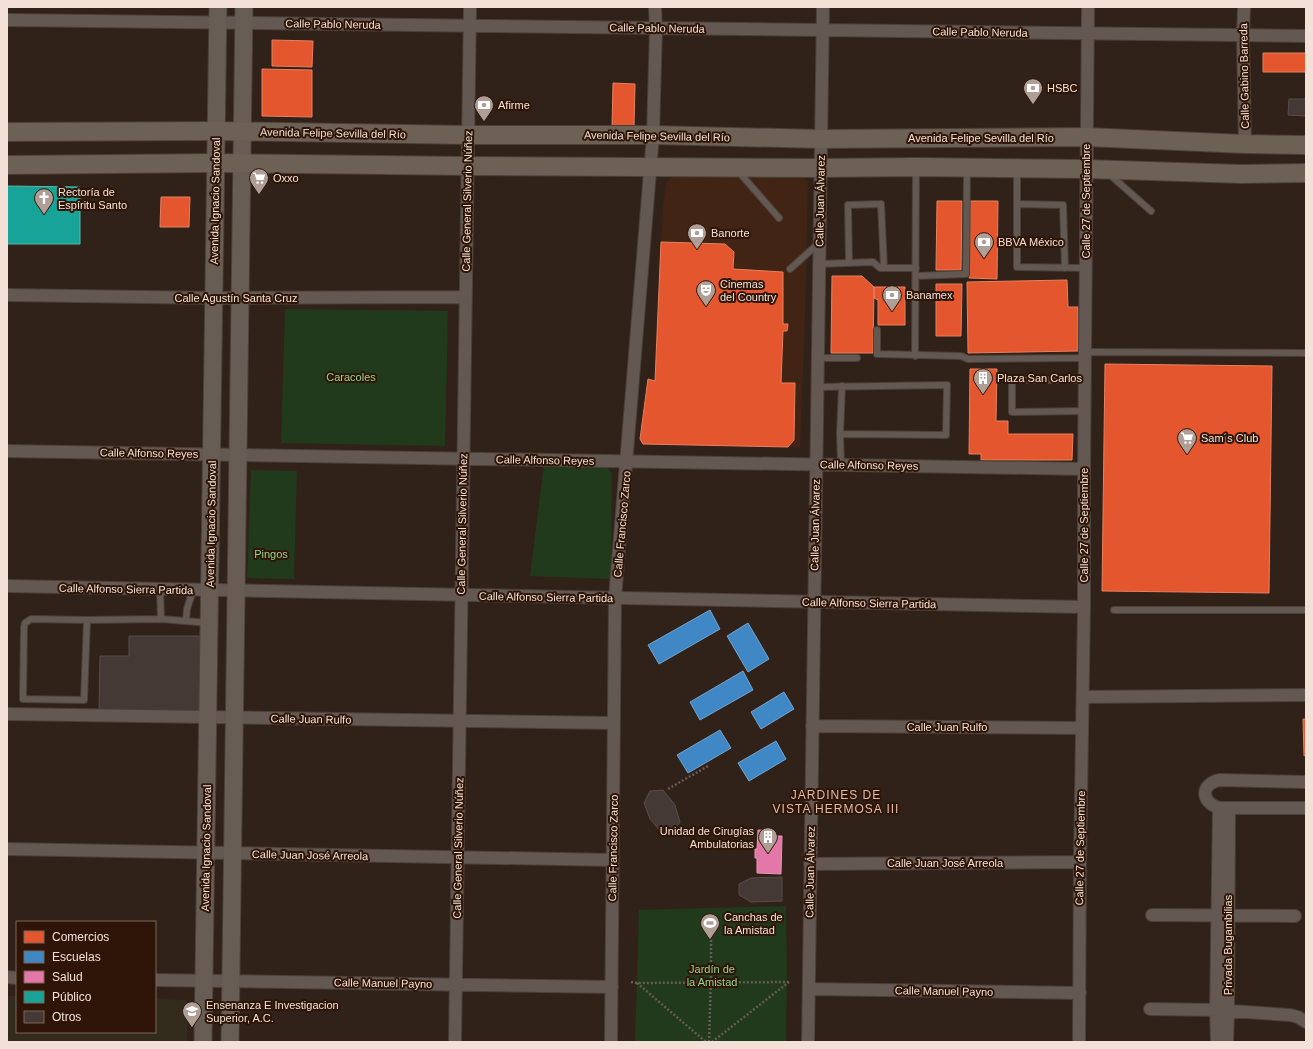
<svg xmlns="http://www.w3.org/2000/svg" width="1313" height="1049" viewBox="0 0 1313 1049" font-family="Helvetica,sans-serif">
<style>
.built{fill:#412413}
.education{fill:#332c1c}
.green{fill:#203a1b}
.shops{fill:#e4572e;stroke:#e88061}
.schools{fill:#3f88c5;stroke:#75a3cb}
.health{fill:#e377a8;stroke:#e897b6}
.public{fill:#17a398;stroke:#59b6ab}
.building{fill:#453936;stroke:#594d4c}
.lines{fill:none;stroke-linecap:round;stroke-linejoin:round}
.service-casing{stroke:#4b3f39;stroke-width:8}
.minor-casing{stroke:#4b3f39;stroke-width:14}
.secondary-casing{stroke:#4b3f39;stroke-width:19}
.primary-casing{stroke:#4b3f39;stroke-width:20}
.path{stroke:#675c55;stroke-width:2.5;stroke-dasharray:2 2;stroke-linecap:butt}
.service{stroke:#635852;stroke-width:6}
.minor{stroke:#635852;stroke-width:12}
.secondary{stroke:#685d54;stroke-width:17}
.primary{stroke:#6d6054;stroke-width:18}
.labels{text-anchor:middle;dominant-baseline:central;stroke-width:4;stroke-linejoin:round;paint-order:stroke}
.street-label{font-size:11px;fill:#f3e1d8;stroke:#2e1507}
.poi-label{font-size:11px;fill:#f3e1d8;stroke:#2e1507;text-anchor:start}
.park-label{font-size:11px;fill:#94d38d;stroke:#2e1507}
.neighbourhood-label{font-size:12px;letter-spacing:1px;fill:#dfbcaa;stroke:#2e1507}
</style>
<rect width="100%" height="100%" fill="#302219"/>
<path class="built" d="M672 176 802 177 808 182 805 318 800 447 643 444 640 439 648 379 655 380 661 242 663 207 666 183Z"/>
<path class="education" d="M7 996H17V1032H155V999L187 1000V1042H7Z"/>
<path class="green" d="M285 309 448 311 445 446 281 443Z
M544 464 607 467 612 473 611 579 530 576Z
M251 470 297 471 294 579 247 578Z
M786 906 787 976 786 1042H635L639 910Z"/>
<path class="shops" d="M272 40 313 41 312 67 272 66Z
M1263 53H1306V72H1263Z
M262 69 312 70V117L262 116Z
M613 83 635 84 634 126 612 127Z
M161 197H190L189 227H160Z
M937 201H962L961 270H936Z
M970 201H998L997 279 969 278Z
M661 242 725 244 734 252 733 269 783 272V324H788L787 331H783L781 383H795L794 440 788 447 643 444 640 439 648 379 655 381Z
M832 276H862L874 287 873 353H831Z
M1067 280 1068 307H1078V351L968 353 967 282Z
M936 284H962L961 336H936Z
M874 287H905V325H878V300L874 298Z
M1105 364 1272 366 1269 593 1102 591Z
M970 369H997L996 421H1008V434H1073L1072 460H981V454H969Z
M1303 719H1306V755L1304 756Z"/>
<path class="schools" d="M710 610 720 629 659 664 648 645Z
M748 623 769 659 748 672 727 636Z
M743 671 753 690 700 720 690 702Z
M784 692 794 709 761 729 751 712Z
M720 730 731 748 688 773 677 755Z
M776 741 786 759 749 781 738 763Z"/>
<path class="health" d="M758 830 773 831V836H782L781 874 757 873V858H755V849H757Z"/>
<path class="public" d="M7 186 80 187V244H7Z"/>
<path class="building" d="M1289 99H1306V116L1288 115Z
M129 636H200L199 713 99 712 100 656H129Z
M663 790 675 805 680 822 673 832 662 833 650 819 644 803 650 791Z
M782 877V901L751 902 739 895V884L751 878Z"/>
<g class="lines">
<g class="service-casing">
<path id="service" d="M1017 170V267L1086 268
M738 171 779 218
M1109 174 1151 211
M1018 204 1063 205 1065 268
M849 263 848 205 881 204 884 268
M819 264 873 262 880 268H916
M790 269 819 243
M916 276 966 274 967 170
M877 330V354L961 356 968 359 1085 358
M1085 352 1306 353
M915 356 916 168
M817 358H857
M817 387 947 385 946 435 840 434
M1084 411 1012 412V380H1085
M841 465 840 434 842 386
M160 589 161 619
M1114 610H1306
M87 620 84 700 23 699 24 627 25 623 31 619 87 620 161 619 209 623
M186 620 187 609 193 590"/>
</g>
<g class="minor-casing">
<path id="minor" d="M1244 7 1243 36 1245 144
M7 20 1306 36
M7 295 214 298 465 297
M7 451 1084 469
M7 586 1084 607
M1083 697 1306 695
M7 714 614 723
M812 726 1082 728
M1306 782 1219 780C1200 785 1201 802 1219 808H1306
M7 849 613 860
M810 864 1080 862
M1152 915 1295 916
M7 977 17 978
M155 980 612 987
M809 989 1080 993
M1150 1009 1216 1010 1290 1015 1298 1017 1306 1022
M455 1042 470 7
M611 1042 615 598 653 135 656 28 655 7
M808 1042 823 7
M1079 1042 1080 862 1084 607V469L1088 7
M1217 1042 1216 1010 1219 808
M1227 1042 1228 1011 1229 808"/>
</g>
<g class="secondary-casing">
<path id="secondary" d="M203 1042 218 7
M230 1042 244 7"/>
</g>
<g class="primary-casing">
<path id="primary" d="M7 132 216 131 468 135H653L821 139 1086 137 1245 144 1306 145
M7 165 216 163 467 166 820 168 916 167 1086 169 1242 174 1306 173"/>
</g>
<path class="path" d="M668 789 708 766
M631 982 637 983 789 982
M637 983 706 1042
M709 1042 711 976V922
M712 1042 789 982"/>
<use href="#service" class="service"/>
<use href="#minor" class="minor"/>
<use href="#secondary" class="secondary"/>
<use href="#primary" class="primary"/>
</g>
<defs>
<g id="bank-pin" transform="scale(1)"><path d="M0 17L-7.5 6A9.5 9.5 0 1 1 7.5 6Z" fill="#af9e95" stroke="#2e1507"/><path d="M-6-4H6V4H-6ZM0-2.3a2.3 2.3 0 1 0 0 4.6a2.3 2.3 0 1 0 0-4.6Z" fill="#fff"/></g>
<g id="supermarket-pin" transform="scale(1)"><path d="M0 17L-7.5 6A9.5 9.5 0 1 1 7.5 6Z" fill="#af9e95" stroke="#2e1507"/><path d="M-6-5.5h2.5l.6 2H6L4.5 2H-2.5L-4.4-4H-6ZM-1.5 3.2a1.3 1.3 0 1 0 .1 0ZM3 3.2a1.3 1.3 0 1 0 .1 0Z" fill="#fff"/></g>
<g id="church-pin" transform="scale(1)"><path d="M0 17L-7.5 6A9.5 9.5 0 1 1 7.5 6Z" fill="#af9e95" stroke="#2e1507"/><path d="M-1.2-6h2.4v3.5h3.3v2.4h-3.3V6h-2.4V-.1h-3.3v-2.4h3.3Z" fill="#fff"/></g>
<g id="theatre-pin" transform="scale(1)"><path d="M0 17L-7.5 6A9.5 9.5 0 1 1 7.5 6Z" fill="#af9e95" stroke="#2e1507"/><path d="M-5-5.5Q0-4 5-5.5V0Q5 5 0 6Q-5 5-5 0ZM-3.3-2.5H-1v1.5H-3.3ZM1-2.5H3.3v1.5H1ZM-2.8 1Q0 5.5 2.8 1Z" fill="#fff"/></g>
<g id="building-pin" transform="scale(1)"><path d="M0 17L-7.5 6A9.5 9.5 0 1 1 7.5 6Z" fill="#af9e95" stroke="#2e1507"/><path d="M-4-6H4V6H1V3H-1V6H-4ZM-2.5-4.3h1.7v1.8h-1.7ZM.8-4.3h1.7v1.8H.8ZM-2.5-1h1.7V.8h-1.7ZM.8-1h1.7V.8H.8Z" fill="#fff"/></g>
<g id="stadium-pin" transform="scale(1)"><path d="M0 17L-7.5 6A9.5 9.5 0 1 1 7.5 6Z" fill="#af9e95" stroke="#2e1507"/><path d="M0-5a6.5 5 0 1 0 0 10a6.5 5 0 1 0 0-10ZM-3.5-1.8h7v3.6h-7Z" fill="#fff"/></g>
<g id="university-pin" transform="scale(1)"><path d="M0 17L-7.5 6A9.5 9.5 0 1 1 7.5 6Z" fill="#af9e95" stroke="#2e1507"/><path d="M0-5L7-2L0 1L-7-2ZM-4 1L0 2.5L4 1V4Q0 6-4 4Z" fill="#fff"/></g>
</defs>
<g fill-rule="evenodd">
<use href="#bank-pin" x="1033" y="88"/>
<use href="#bank-pin" x="484" y="105"/>
<use href="#supermarket-pin" x="259" y="178"/>
<use href="#church-pin" x="44" y="198"/>
<use href="#bank-pin" x="697" y="233"/>
<use href="#bank-pin" x="984" y="242"/>
<use href="#theatre-pin" x="706" y="290"/>
<use href="#bank-pin" x="892" y="295"/>
<use href="#building-pin" x="983" y="378"/>
<use href="#supermarket-pin" x="1187" y="438"/>
<use href="#building-pin" x="768" y="837"/>
<use href="#stadium-pin" x="710" y="923"/>
<use href="#university-pin" x="192" y="1011"/>
</g>
<g class="labels">
<g class="street-label">
<text transform="translate(333 24) rotate(1)">Calle Pablo Neruda</text>
<text transform="translate(657 28) rotate(1)">Calle Pablo Neruda</text>
<text transform="translate(980 32) rotate(1)">Calle Pablo Neruda</text>
<text transform="translate(1244 76) rotate(-91)">Calle Gabino Barreda</text>
<text transform="translate(333 133) rotate(1)">Avenida Felipe Sevilla del Río</text>
<text transform="translate(657 136) rotate(1)">Avenida Felipe Sevilla del Río</text>
<text x="981" y="138">Avenida Felipe Sevilla del Río</text>
<text transform="translate(215 201) rotate(-89)">Avenida Ignacio Sandoval</text>
<text transform="translate(467 201) rotate(-89)">Calle General Silverio Núñez</text>
<text transform="translate(820 201) rotate(-89)">Calle Juan Álvarez</text>
<text transform="translate(1086 201) rotate(-90)">Calle 27 de Septiembre</text>
<text x="236" y="298">Calle Agustín Santa Cruz</text>
<text transform="translate(149 453) rotate(1)">Calle Alfonso Reyes</text>
<text transform="translate(545 460) rotate(1)">Calle Alfonso Reyes</text>
<text transform="translate(869 465) rotate(1)">Calle Alfonso Reyes</text>
<text transform="translate(211 524) rotate(-89)">Avenida Ignacio Sandoval</text>
<text transform="translate(462 524) rotate(-89)">Calle General Silverio Núñez</text>
<text transform="translate(622 524) rotate(-85)">Calle Francisco Zarco</text>
<text transform="translate(815 525) rotate(-89)">Calle Juan Álvarez</text>
<text transform="translate(1084 525) rotate(-90)">Calle 27 de Septiembre</text>
<text transform="translate(126 589) rotate(1)">Calle Alfonso Sierra Partida</text>
<text transform="translate(546 597) rotate(1)">Calle Alfonso Sierra Partida</text>
<text transform="translate(869 603) rotate(1)">Calle Alfonso Sierra Partida</text>
<text transform="translate(311 719) rotate(1)">Calle Juan Rulfo</text>
<text x="947" y="727">Calle Juan Rulfo</text>
<text transform="translate(206 848) rotate(-89)">Avenida Ignacio Sandoval</text>
<text transform="translate(458 848) rotate(-89)">Calle General Silverio Núñez</text>
<text transform="translate(613 848) rotate(-89)">Calle Francisco Zarco</text>
<text transform="translate(1080 848) rotate(-89)">Calle 27 de Septiembre</text>
<text transform="translate(310 855) rotate(1)">Calle Juan José Arreola</text>
<text x="945" y="863">Calle Juan José Arreola</text>
<text transform="translate(810 872) rotate(-89)">Calle Juan Álvarez</text>
<text transform="translate(1228 945) rotate(-90)">Privada Bugambilias</text>
<text transform="translate(383 983) rotate(1)">Calle Manuel Payno</text>
<text transform="translate(944 991) rotate(1)">Calle Manuel Payno</text>
</g>
<g class="poi-label">
<text x="1047" y="88">HSBC</text>
<text x="498" y="105">Afirme</text>
<text x="273" y="178">Oxxo</text>
<text x="58" y="192">Rectoría de<tspan x="58" dy="13">Espíritu Santo</tspan></text>
<text x="711" y="233">Banorte</text>
<text x="998" y="242">BBVA México</text>
<text x="720" y="284">Cinemas<tspan x="720" dy="13">del Country</tspan></text>
<text x="906" y="295">Banamex</text>
<text x="997" y="378">Plaza San Carlos</text>
<text x="1201" y="438">Sam´s Club</text>
<text x="754" y="831" text-anchor="end">Unidad de Cirugías<tspan x="754" dy="13">Ambulatorias</tspan></text>
<text x="724" y="917">Canchas de<tspan x="724" dy="13">la Amistad</tspan></text>
<text x="206" y="1005">Ensenanza E Investigacion<tspan x="206" dy="13">Superior, A.C.</tspan></text>
</g>
<g class="park-label">
<text x="351" y="377">Caracoles</text>
<text x="271" y="554">Pingos</text>
<text x="712" y="969">Jardín de<tspan x="712" dy="13">la Amistad</tspan></text>
</g>
<g class="neighbourhood-label">
<text x="836" y="795">JARDINES DE<tspan x="836" dy="14">VISTA HERMOSA III</tspan></text>
</g>
</g>
<rect width="1313" height="1049" fill="none" stroke="#f3e1d8" stroke-width="16"/>
<rect x="16" y="921" width="140" height="112" fill="#2e1507" stroke="#7d675b"/>
<rect x="24" y="931" width="20" height="12" fill="#e4572e" stroke="#7d675b"/>
<text x="52" y="941" font-size="12" fill="#f3e1d8">Comercios</text>
<rect x="24" y="951" width="20" height="12" fill="#3f88c5" stroke="#7d675b"/>
<text x="52" y="961" font-size="12" fill="#f3e1d8">Escuelas</text>
<rect x="24" y="971" width="20" height="12" fill="#e377a8" stroke="#7d675b"/>
<text x="52" y="981" font-size="12" fill="#f3e1d8">Salud</text>
<rect x="24" y="991" width="20" height="12" fill="#17a398" stroke="#7d675b"/>
<text x="52" y="1001" font-size="12" fill="#f3e1d8">Público</text>
<rect x="24" y="1011" width="20" height="12" fill="#453936" stroke="#7d675b"/>
<text x="52" y="1021" font-size="12" fill="#f3e1d8">Otros</text>
</svg>
